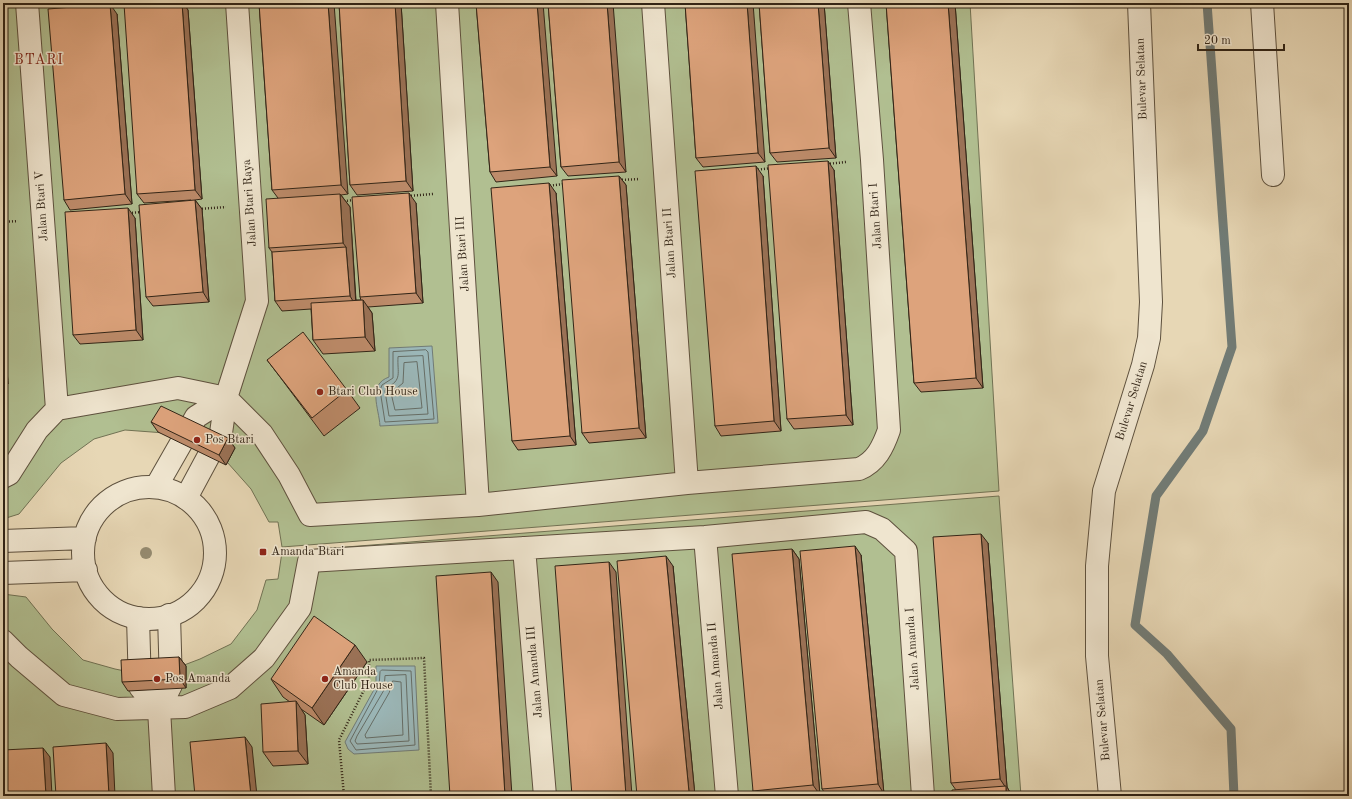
<svg xmlns="http://www.w3.org/2000/svg" width="1352" height="799" viewBox="0 0 1352 799" font-family="'Old Standard TT',serif">
<style>
.green{fill:#b1bf91;stroke:#717254}
.water{fill:#9bb7b8;stroke:#717c77}
.lines{fill:none;stroke-linecap:round;stroke-linejoin:round}
.shore{stroke:#666e67;stroke-width:1}
.stream{stroke:#717c77;stroke-width:9}
.minor-casing{stroke:#5e513e;stroke-width:24}
.tertiary-casing{stroke:#5e513e;stroke-width:24}
.path{stroke:#312416;stroke-width:2.5;stroke-dasharray:1 2;stroke-linecap:butt}
.minor{stroke:#efe5cf;stroke-width:22}
.tertiary{stroke:#efe5cf;stroke-width:22}
.tree{fill:#948a6f}
.wall{fill:#be8c6b;stroke:#312416}
.shaded-wall{fill:#9b7257;stroke:#312416}
.building{fill:#dda37c;stroke:#312416}
.poi-dot{fill:#8f2418;stroke:#efe5cf;stroke-width:1.5}
.labels{text-anchor:middle;dominant-baseline:central;stroke-width:3;stroke-linejoin:round;paint-order:stroke}
.street-label{font-size:12px;fill:#312416;stroke:#efe5cf}
.poi-label{font-size:12px;fill:#312416;stroke:#efe5cf;text-anchor:start}
.quarter-label{font-size:14px;letter-spacing:1px;fill:#7a1f14;stroke:#efe5cf}
</style>
<rect width="100%" height="100%" fill="#e7d7b5"/>
<filter id="stains"><feTurbulence type="fractalNoise" baseFrequency=".005" numOctaves="4"/><feColorMatrix values="0 0 0 0 .2 0 0 0 0 .09 0 0 0 0 .02 0 0 0 .5 -.17"/></filter>
<radialGradient id="worn" r=".72"><stop offset=".6" stop-color="#630" stop-opacity="0"/><stop offset="1" stop-color="#630" stop-opacity=".3"/></radialGradient>
<path class="green" d="M3 3H970L999 491 282 547 278 522H269L251 489 227 462 165 433 125 430 94 439 61 463 19 514 3 519Z
M999 496 1021 796H3V594L26 597 52 629 83 660 115 669 140 674 171 670 200 659 231 644 257 610 266 580 278 579 282 552Z"/>
<path class="water" d="M432 346 438 423 380 426C379 408 367 385 389 377V348Z
M376 666H415L419 750 354 754 348 749 345 742 376 686Z"/>
<g class="lines">
<path class="shore" d="M426 350 428 352 434 419 385 422 380 390 382 385 393 378V352Z
M423 356 428 414 389 416 385 391 386 388C403 380 397 373 398 357Z
M417 362 422 408 395 410 391 393 403 383 404 363Z
M382 670 411 671 415 745 356 750 350 741 379 687 380 672Z
M406 675 409 741 357 744 355 741 357 736 384 690 385 676Z
M393 681 401 682 403 735 366 738 365 735 389 693Z"/>
<path class="stream" d="M1207 3 1232 347 1203 431 1156 496 1135 625 1167 654 1231 729 1234 796"/>
<g class="minor-casing">
<path id="minor" d="M27 3 57 409
M447 3 478 505
M653 3 687 483
M1262 3 1273 175
M3 477 9 474 37 430 57 409 178 388 226 398 262 434 289 475 310 515 478 505 687 483 859 469C876 462 883 447 889 430L872 160 859 3
M156 487 196 417 226 398
M186 498 221 433 226 398 257 301 237 3
M705 537 727 796
M524 548 545 796
M138 618 140 687 159 709
M3 641 19 657 64 695 117 709 185 707 230 688 264 658 300 608 309 561 705 537 866 522 882 529 906 551 923 796
M159 709 171 685 169 615
M159 709 164 796
M1110 796 1097 656V566L1104 491 1143 365 1149 338 1151 302 1139 3"/>
</g>
<g class="tertiary-casing">
<path id="tertiary" d="M83 553a66 66 0 1 1 132 0a66 66 0 1 1-132 0Z
M3 541 85 538
M3 573 86 570"/>
</g>
<path class="path" d="M109 6 126 5
M827 164 846 162
M755 170 772 168
M619 180 640 179
M547 186 564 184
M408 196 433 194
M344 201 355 200
M199 209 226 207
M129 213 142 212
M3 222 18 221
M344 796 339 740 369 680V660L424 658 431 796"/>
<use href="#minor" class="minor"/>
<use href="#tertiary" class="tertiary"/>
</g>
<circle class="tree" cx="146" cy="553" r="6"/>
<path class="wall" d="M145 3H183L188 10 202 199 195 200 202 209 209 302 153 306 146 297 191 200 144 203 137 194Z
M259 3 348 194 341 195 350 207 356 300H361L360 297 416 203 423 303 368 307 372 313 375 351 323 354 313 340 311 309 282 311 275 301 272 252 269 248 278 198 272 190Z
M339 3H401L413 191 357 195 350 185Z
M476 3 557 176 496 182 490 172Z
M548 3 626 172 568 176 561 167Z
M685 3 765 162 703 167 696 158Z
M759 3H824L836 158 777 162 770 153Z
M886 3H955L983 388 921 392 914 383Z
M117 14 132 204 70 210 64 200Z
M834 170 853 425 794 429 787 419Z
M619 176 626 185 646 438 589 443 582 433Z
M763 176 781 431 721 436 715 426Z
M556 193 576 445 518 450 512 441Z
M135 218 143 340 80 344 73 335Z
M3 307 8 384H3Z
M267 360 347 390 360 408 324 436 280 377Z
M151 422 228 438 235 448 226 465 158 432Z
M988 543 1007 787 1012 796H952L956 790 951 783Z
M792 549 799 559 820 795 806 796H757L753 791Z
M861 555 884 794 876 795 877 796H827L822 789Z
M673 566 695 796H637Z
M179 657 186 666V688L128 691 122 682Z
M367 662 324 725 301 709 305 715 308 764 273 766 263 752 290 702 283 697 271 679Z"/>
<path class="shaded-wall" d="M182 3H183L188 10 202 199 195 190Z
M328 3H334L348 194 341 185Z
M395 3H401L413 191 406 181Z
M537 3H543L557 176 550 167Z
M607 3H613L626 172 619 162Z
M747 3H753L765 162 758 153Z
M818 3H824L836 158 829 148Z
M948 3H955L983 388 976 378Z
M110 4 117 14 132 204 125 194Z
M828 161 834 170 853 425 846 415Z
M756 166 763 176 781 431 774 421Z
M619 176 626 185 646 438 639 428Z
M549 183 556 193 576 445 570 436Z
M409 193 416 203 423 303 416 293Z
M340 194 350 207 356 306 350 296 346 247 343 243Z
M195 200 202 209 209 302 203 292Z
M128 208 135 218 143 340 136 330Z
M363 300 372 313 375 351 365 337Z
M3 307 8 384 3 376Z
M228 438 235 448 226 465 219 455Z
M981 534 988 543 1007 787 1012 796H1006V788L1000 779Z
M855 546 861 555 884 794 878 784Z
M792 549 799 559 820 795 813 785Z
M666 556 673 566 695 796H692L689 792Z
M609 562 616 572 632 796H626Z
M491 572 498 582 512 796H505Z
M355 645 367 662 324 725 312 708Z
M179 657 186 666V688L180 679Z
M296 701 305 715 308 764 298 751Z
M245 737 252 747 257 796H251Z
M106 743 113 753 115 796H109Z
M43 748 50 757 52 796H46Z"/>
<path class="building" d="M145 3H182L195 190 137 194 124 4Z
M259 3H328L341 185 272 190Z
M339 3H395L406 181 350 185Z
M476 3H537L550 167 490 172Z
M548 3H607L619 162 561 167Z
M685 3H747L758 153 696 158Z
M759 3H818L829 148 770 153Z
M886 3H948L976 378 914 383Z
M110 4 125 194 64 200 48 9Z
M828 161 846 415 787 419 768 165Z
M756 166 774 421 715 426 695 171Z
M619 176 639 428 582 433 562 180Z
M549 183 570 436 512 441 491 188Z
M409 193 416 293 360 297 352 197Z
M340 194 343 243 269 248 266 199Z
M195 200 203 292 146 297 139 205Z
M128 208 136 330 73 335 65 212Z
M346 247 350 296 275 301 272 252Z
M363 300 365 337 313 340 311 303Z
M303 332 347 390 312 418 267 360Z
M161 406 228 438 219 455 151 422Z
M981 534 1000 779 951 783 933 537Z
M855 546 878 784 822 789 800 551Z
M792 549 813 785 753 791 732 554Z
M666 556 689 792 637 796 617 561Z
M609 562 626 796H572L555 566Z
M491 572 505 796H450L436 576Z
M314 616 355 645 312 708 271 679Z
M179 657 180 679 122 682 121 660Z
M296 701 298 751 263 752 261 704Z
M245 737 251 796H195L190 742Z
M106 743 109 796H56L53 747Z
M43 748 46 796H3V750Z
M1006 786V796H952V790Z
M876 794V796H855Z"/>
<g class="poi-dot">
<circle cx="320" cy="392" r="4"/>
<circle cx="197" cy="440" r="4"/>
<rect x="259" y="548" width="8" height="8" rx="2"/>
<circle cx="157" cy="679" r="4"/>
<circle cx="325" cy="679" r="4"/>
</g>
<g class="labels">
<g class="street-label">
<text transform="translate(1142 79) rotate(-92)">Bulevar Selatan</text>
<text transform="translate(250 203) rotate(-94)">Jalan Btari Raya</text>
<text transform="translate(42 206) rotate(-94)">Jalan Btari V</text>
<text transform="translate(876 216) rotate(-94)">Jalan Btari I</text>
<text transform="translate(670 243) rotate(-94)">Jalan Btari II</text>
<text transform="translate(463 254) rotate(-94)">Jalan Btari III</text>
<text transform="translate(1132 401) rotate(-73)">Bulevar Selatan</text>
<text transform="translate(913 649) rotate(-94)">Jalan Amanda I</text>
<text transform="translate(716 666) rotate(-95)">Jalan Amanda II</text>
<text transform="translate(535 672) rotate(-95)">Jalan Amanda III</text>
<text transform="translate(1103 720) rotate(-95)">Bulevar Selatan</text>
</g>
<g class="poi-label">
<text x="328" y="392">Btari Club House</text>
<text x="205" y="440">Pos Btari</text>
<text x="271" y="552">Amanda Btari</text>
<text x="333" y="672">Amanda<tspan x="333" dy="14">Club House</tspan></text>
<text x="165" y="679">Pos Amanda</text>
</g>
<g class="quarter-label">
<text x="39" y="60">BTARI</text>
</g>
</g>
<rect width="1352" height="799" fill="none" stroke="#e7d7b5" stroke-width="16"/>
<rect x="4" y="4" width="1344" height="791" fill="none" stroke="#312416" stroke-width="2"/>
<rect x="8" y="8" width="1336" height="783" fill="none" stroke="#312416"/>
<path d="M1198 44v6h86v-6" fill="none" stroke="#312416" stroke-width="2"/>
<text x="1204" y="44" font-size="12" fill="#312416" stroke="#efe5cf" stroke-width="3" paint-order="stroke">20 m</text>
<rect width="100%" height="100%" filter="url(#stains)"/>
<rect width="100%" height="100%" fill="url(#worn)"/>
</svg>
